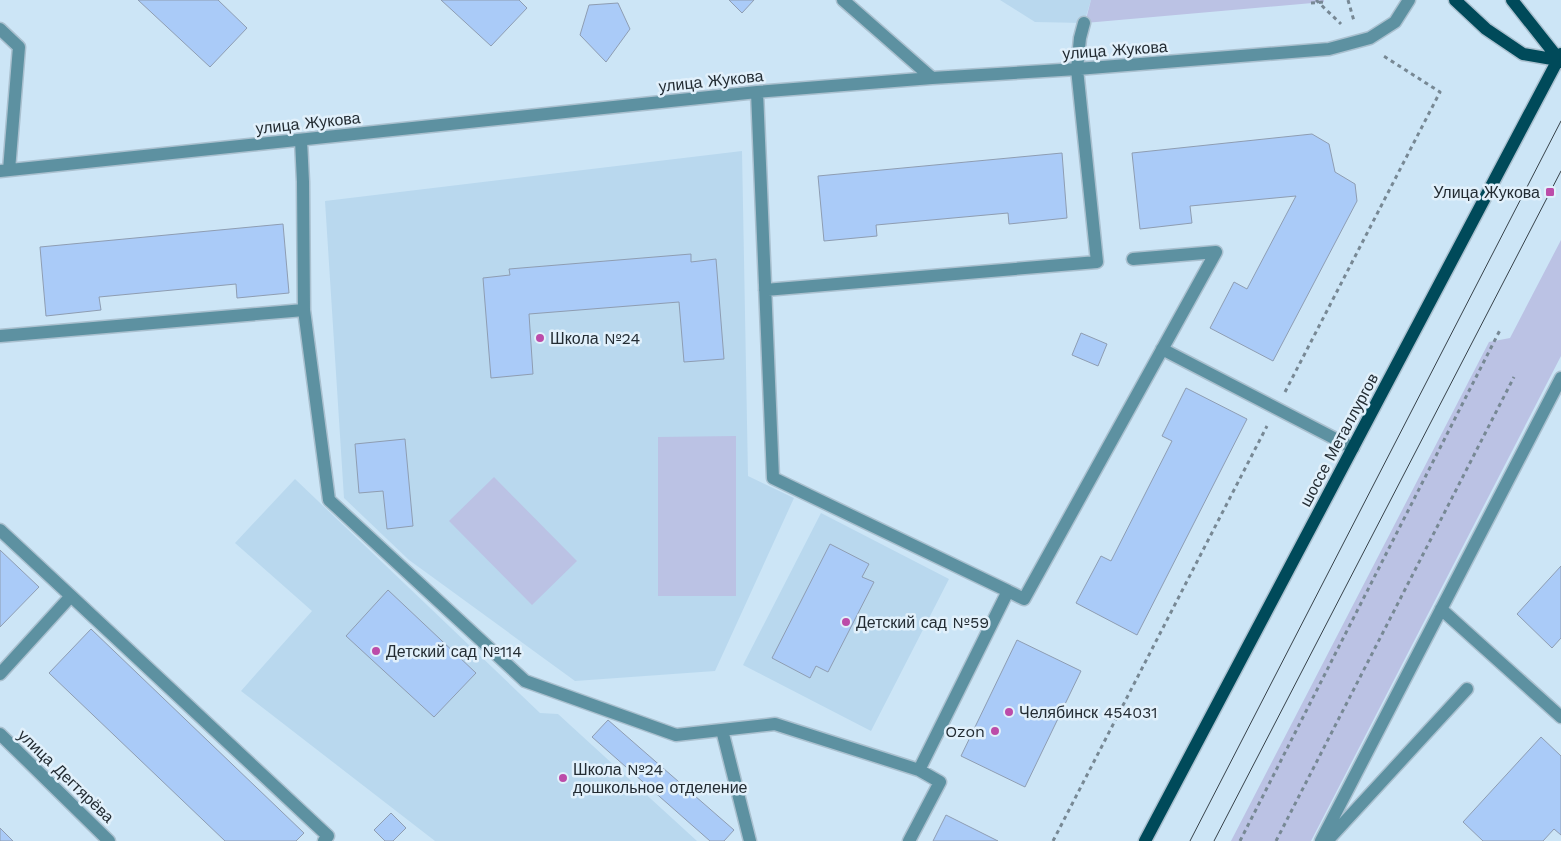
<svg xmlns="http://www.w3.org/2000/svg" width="1561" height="841" viewBox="0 0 1561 841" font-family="'Work Sans',sans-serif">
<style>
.built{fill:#b9d8ee}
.green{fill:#bbc2e4}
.building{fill:#aacbf8;stroke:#8e9db2}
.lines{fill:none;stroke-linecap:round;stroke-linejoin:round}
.minor-casing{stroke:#aac0cf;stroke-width:15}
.major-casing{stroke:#aac0cf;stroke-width:15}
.path{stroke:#778894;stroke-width:3;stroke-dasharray:4 4;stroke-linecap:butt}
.minor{stroke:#5d91a1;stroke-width:12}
.major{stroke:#004a5a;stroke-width:12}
.tram{stroke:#37424a;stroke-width:1}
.poi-dot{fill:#bc4ca9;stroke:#e1f0fb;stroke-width:2}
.labels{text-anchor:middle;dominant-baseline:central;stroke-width:5;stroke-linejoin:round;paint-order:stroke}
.street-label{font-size:16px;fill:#232c33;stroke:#e1f0fb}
.poi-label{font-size:16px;fill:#232c33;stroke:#e1f0fb;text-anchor:start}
</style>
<rect width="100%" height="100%" fill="#cce5f6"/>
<path class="built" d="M1000 0H1091L1084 23 1035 22Z
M742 151 748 476 794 498 715 671 575 681 409 560 344 498 325 201Z
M295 479 540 713 558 714 697 841H435L241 691 312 611 235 543Z
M821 513 949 579 871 731 743 665Z"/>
<path class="green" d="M1091 0H1324V2L1085 23Z
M1561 240V356L1311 841H1231L1489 342 1510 338Z
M736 436V596H658V437Z
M494 477 577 561 532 605 449 521Z"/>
<path class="building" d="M138 0H218L247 28 210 67Z
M441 0H519L527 8 491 46Z
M729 0H754L742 13Z
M618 3 630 29 606 62 580 35 589 5Z
M1312 134 1329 144 1335 172 1355 184 1357 201 1273 361 1210 328 1234 282 1247 289 1296 196 1190 206 1192 223 1140 229 1132 153Z
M1062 153 1067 218 1009 224 1008 213 876 225 877 236 824 241 818 176Z
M283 224 289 293 237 298 236 284 99 297 101 310 46 316 40 247Z
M691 254V262L716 259 724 359 684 362 679 302 529 314 533 374 491 378 483 278 510 275 509 269Z
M1081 333 1107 344 1098 366 1072 355Z
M1186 388 1247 419 1137 635 1076 603 1101 556 1111 561 1172 441 1162 436Z
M405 439 413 526 387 529 383 491 359 493 355 444Z
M830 544 869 564 862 577 874 582 828 672 816 666 810 678 772 658Z
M0 550 39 587 0 627Z
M1561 566V638L1552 648 1517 614Z
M388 590 476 673 434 717 346 636Z
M91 629 304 833 296 841H225L49 673Z
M1017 640 1081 671 1025 787 961 756Z
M608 720 734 830 724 841H710L592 737Z
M1541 737 1561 756V835L1554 829 1543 841H1483L1463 822Z
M391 813 406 828 393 841H385L374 830Z
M946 815 998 841H933Z
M0 828 13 841H0Z"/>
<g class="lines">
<g class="minor-casing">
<path id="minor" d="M843 0 932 78
M0 29 19 47 9 170
M757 92 773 478 1008 591
M301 140 303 182 304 310 329 500 525 681 676 735 775 724 919 770
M0 171 757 92 932 78 1077 69 1329 49 1370 38 1395 22 1409 0
M765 290 1097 262 1077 69 1080 38 1084 23
M0 336 304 310
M1162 349 1353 448
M0 530 71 596 0 674
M71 596 328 836 324 841
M1441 609 1561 717
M722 730 750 841
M0 734 109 841
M909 841 940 782 919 770 1008 591 1024 599 1216 252 1133 259
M1321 841 1561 378
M1327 841 1467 689"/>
</g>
<g class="major-casing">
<path id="major" d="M1455 0 1486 29 1523 54 1558 60
M1512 0 1561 62
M1145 841 1561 54"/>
</g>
<path class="path" d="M1316 0 1341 24
M1348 0 1354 21
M1311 3 1324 2V0
M1285 392 1440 92 1382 55
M1053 841 1267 426
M1240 841 1500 330
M1276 841 1514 377"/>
<use href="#minor" class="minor"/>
<use href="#major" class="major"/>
<path class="tram" d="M1190 841 1561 121
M1214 841 1561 171"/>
</g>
<g class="poi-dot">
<rect x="1545" y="187" width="10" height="10" rx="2.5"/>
<circle cx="540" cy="338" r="5"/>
<circle cx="846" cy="622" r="5"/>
<circle cx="376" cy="651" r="5"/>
<circle cx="1009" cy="712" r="5"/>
<circle cx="995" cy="731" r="5"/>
<circle cx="563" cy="778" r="5"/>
</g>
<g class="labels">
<g class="street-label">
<text transform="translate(1115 50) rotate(-4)">улица Жукова</text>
<text transform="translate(711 81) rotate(-6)">улица Жукова</text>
<text transform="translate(308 123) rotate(-6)">улица Жукова</text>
<text transform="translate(1339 440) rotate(-62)">шоссе Металлургов</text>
<text transform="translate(66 776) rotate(44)">улица Дегтярёва</text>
</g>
<g class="poi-label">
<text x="1540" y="192" text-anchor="end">Улица Жукова</text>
<text x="550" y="338">Школа №24</text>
<text x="856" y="622">Детский сад №59</text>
<text x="386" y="651">Детский сад №114</text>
<text x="1019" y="712">Челябинск 454031</text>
<text x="985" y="731" text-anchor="end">Ozon</text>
<text x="573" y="769">Школа №24<tspan x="573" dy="18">дошкольное отделение</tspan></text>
</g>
</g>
</svg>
